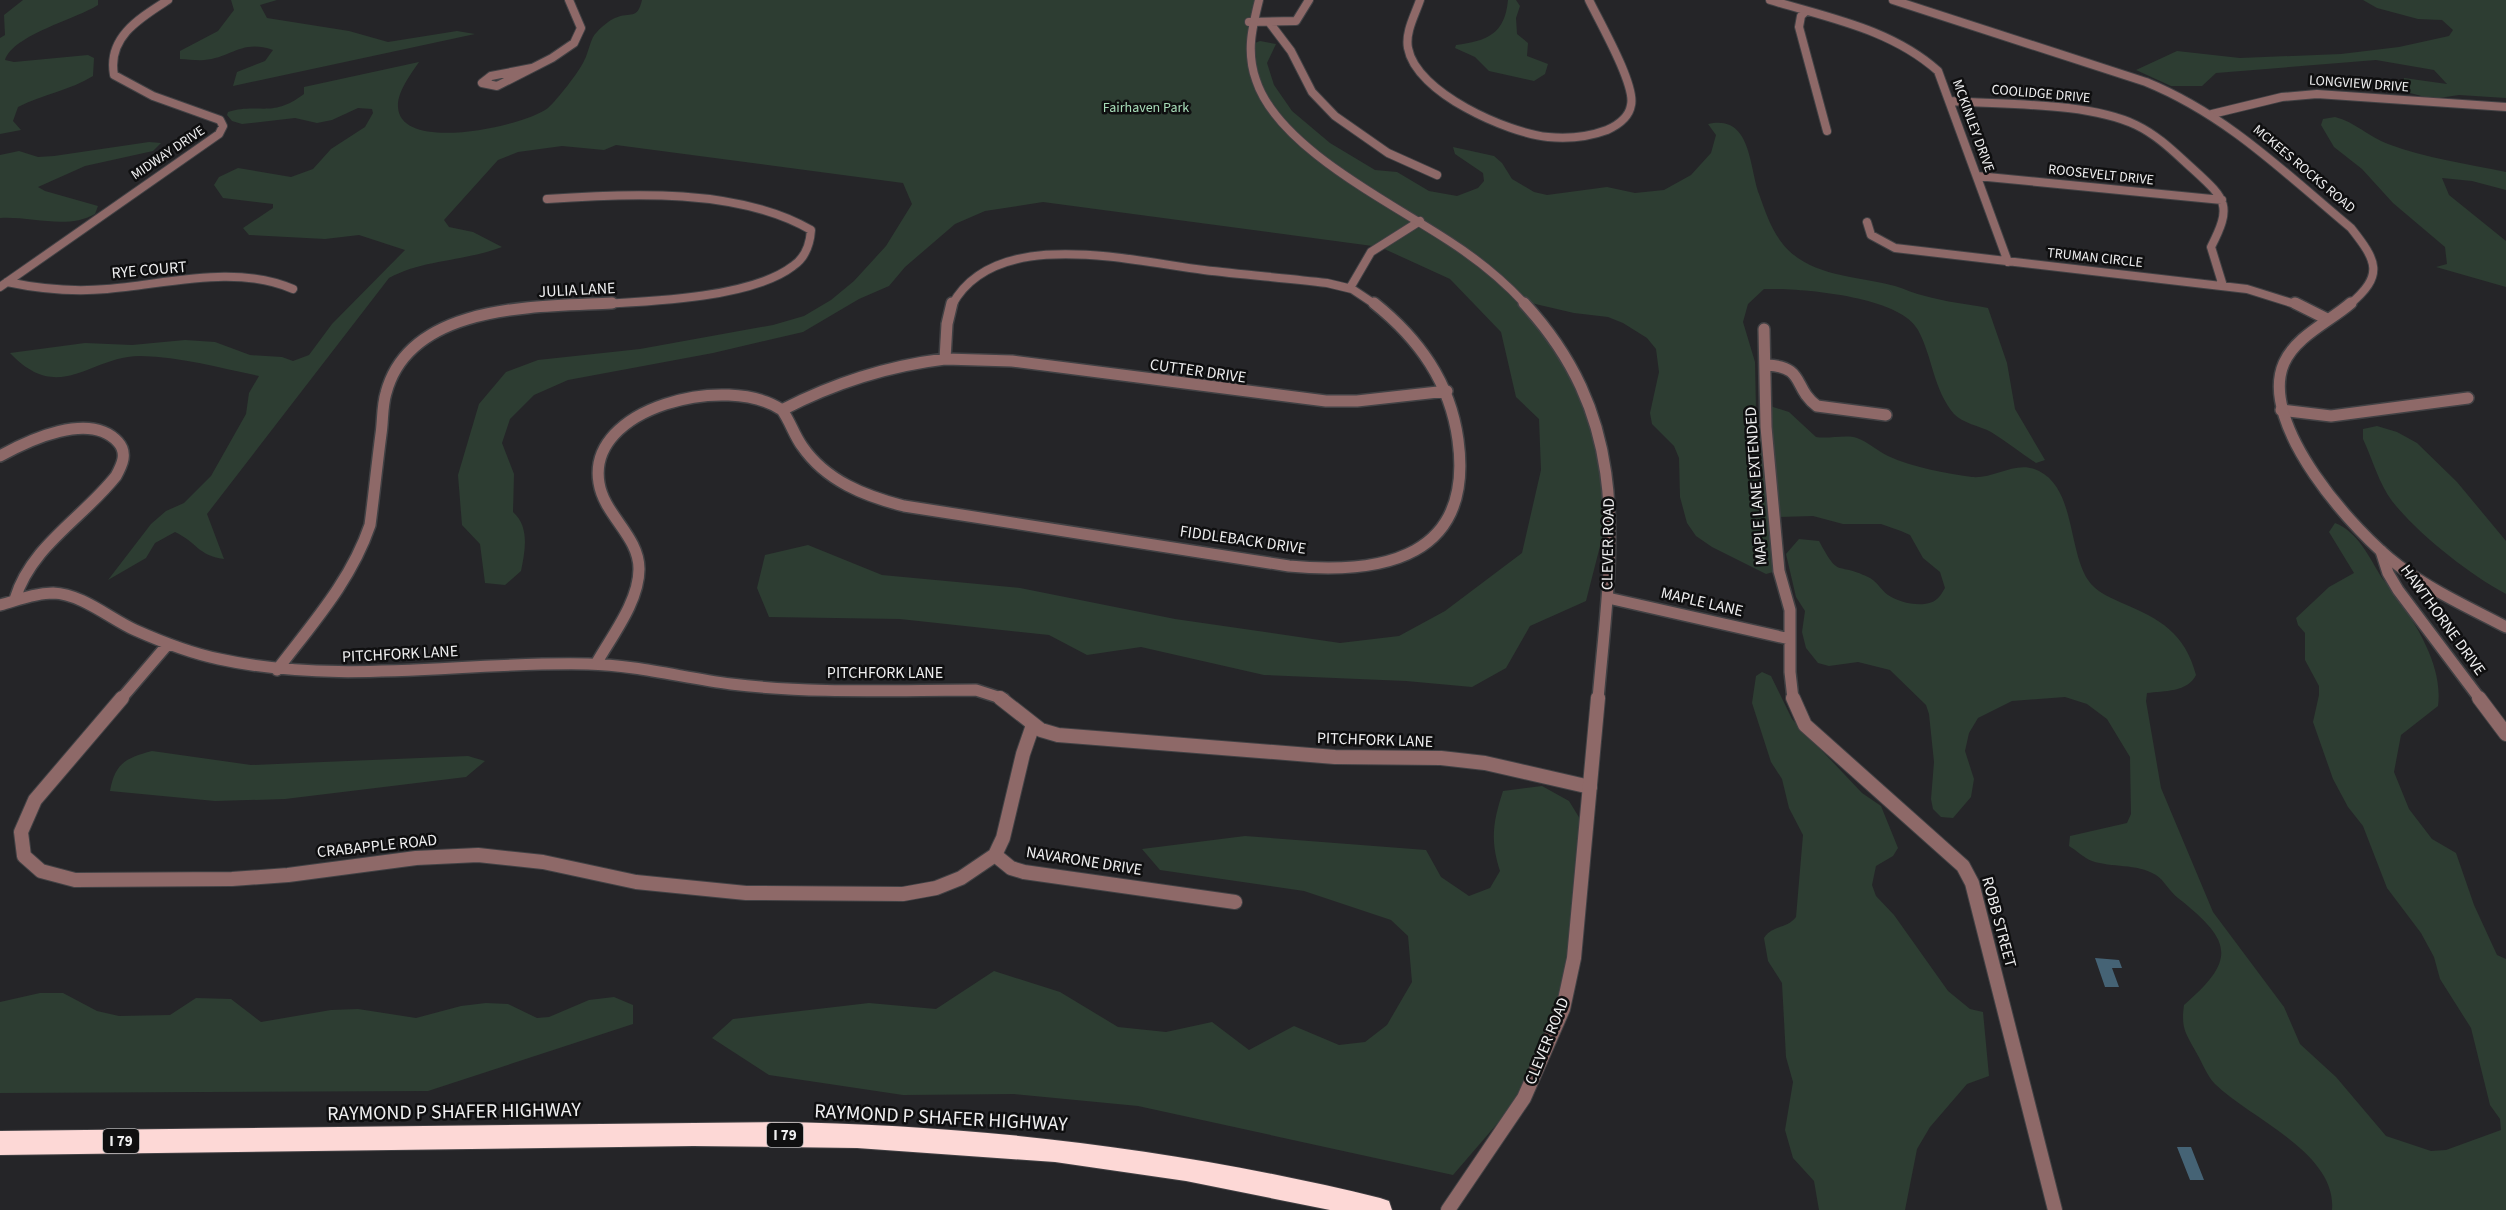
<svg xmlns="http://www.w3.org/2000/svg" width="2506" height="1210" viewBox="0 0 2506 1210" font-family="'Source Sans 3',sans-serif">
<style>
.green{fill:#2d3d32}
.water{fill:#456375}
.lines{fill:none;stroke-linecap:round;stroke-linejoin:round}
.minor-far2-casing{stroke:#414144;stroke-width:10}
.minor-far1-casing{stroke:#414144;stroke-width:14}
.minor-casing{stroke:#414144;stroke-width:16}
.tertiary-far2-casing{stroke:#414144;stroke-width:10}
.tertiary-far1-casing{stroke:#414144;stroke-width:14}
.tertiary-casing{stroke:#414144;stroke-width:16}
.motorway-casing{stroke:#414144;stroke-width:2}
.minor-far2{stroke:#8e6968;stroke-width:8}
.minor-far1{stroke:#8e6968;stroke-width:11}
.minor{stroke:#8e6968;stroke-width:14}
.tertiary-far2{stroke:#8e6968;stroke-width:8}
.tertiary-far1{stroke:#8e6968;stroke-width:11}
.tertiary{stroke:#8e6968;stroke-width:14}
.motorway{fill:#fdd8d6;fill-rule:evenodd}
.labels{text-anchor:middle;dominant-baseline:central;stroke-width:5;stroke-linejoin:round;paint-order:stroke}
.far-street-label{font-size:14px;fill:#efeff0;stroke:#0f0f10}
.far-park-label{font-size:14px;fill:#a8ddb9;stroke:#0f0f10}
.shield{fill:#0f0f10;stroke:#acacad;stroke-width:1.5}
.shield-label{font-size:15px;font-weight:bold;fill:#efeff0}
.street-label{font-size:16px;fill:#efeff0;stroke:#0f0f10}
.near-street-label{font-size:20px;fill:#efeff0;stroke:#0f0f10}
</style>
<rect width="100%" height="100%" fill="#252528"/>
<path class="green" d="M23 0H98V5C76 19 13 35 5 60L14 62 88 55 94 58 93 76C71 90 43 94 18 107L13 121 21 130 0 134V38L5 35 4 15Z
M231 0H277L260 5 267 18 349 31 388 42 457 31 475 34 233 86 237 72 265 61 273 50C241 39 232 58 204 60 197 61 188 59 180 59V51L218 31 234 10Z
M642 0H1259L1249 22 1247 54 1259 93 1316 153 1479 263 1532 312 1585 399 1610 507 1586 601 1530 626 1506 668 1472 687 1406 681 1264 675 1141 647 1087 655 1049 635 900 619 769 617 757 588 765 555 808 545 882 575 1020 588 1175 619 1340 643 1399 636 1445 611 1522 553 1541 470 1539 419 1516 397 1501 332 1450 279 1380 247 1043 202 985 211 955 224 905 267 889 286 859 299 803 332 713 353 568 380 534 395 510 419 502 443 514 474 513 512C530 527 525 551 521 571L505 585 485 583 480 544 462 525 458 475 479 404 506 372 538 360 640 349 773 325 804 316 831 300 854 281 886 246 912 204 903 183 616 145 604 150 562 146 518 152 498 160 444 220 449 227 473 232 502 247C462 262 424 259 389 278L207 514 224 559C197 555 198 543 175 532L155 543 146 558 108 580 151 524 166 511 184 503 211 476 246 414 249 393 259 376C221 368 181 357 141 356 91 355 60 406 10 353L85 343 132 345 185 340 215 342 250 355 282 357 293 361 309 355 332 324 405 250 359 235 325 239 249 235 243 228 273 208V204L223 198 214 185 219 177 238 168 291 177 313 169 331 149 365 127 373 113 372 109 358 108 332 120 317 123 295 118 242 124 232 121 227 115 228 112C259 102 271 119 304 94V87L419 62C411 74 397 92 398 107 400 154 525 126 548 108 557 100 579 72 584 61 589 52 590 38 597 32 601 27 610 20 615 18 631 11 637 21 642 0Z
M1508 0H1516L1520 6 1516 18 1517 34 1528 43 1527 56 1548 64 1545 74 1534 81 1489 71 1475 57 1455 48 1456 45C1487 41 1505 34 1508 0Z
M2363 0H2506V98L2459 95 2432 99 2403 91 2404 78 2447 84 2434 70 2376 60 2216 73 2202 86H2171L2136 70 2177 51 2240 58 2341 54 2399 47 2449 36 2453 30 2442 20 2418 19 2377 8Z
M1260 41 1276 44 1267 63 1274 85 1292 111 1330 143 1375 170 1397 172 1429 191 1457 196 1478 188 1484 181 1483 173 1455 154 1453 147 1494 156 1502 163 1512 179 1534 192 1547 195 1607 187 1635 193 1664 190 1691 175 1711 153 1716 135 1708 124C1751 114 1749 165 1759 194 1765 211 1771 229 1782 243 1808 277 1858 276 1895 286 1905 289 1915 294 1925 296 1946 302 1967 304 1988 308L2007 363 2015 409 2045 460 2036 463C2021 453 2006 441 1991 432 1980 426 1962 423 1954 414 1933 389 1933 358 1918 330 1900 296 1800 288 1764 289L1748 304 1743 322 1755 362 1756 410 1764 426 1777 571 1766 574 1712 547 1696 536 1687 523 1680 497 1679 458 1674 446 1652 424 1650 413 1659 372 1656 349 1647 338 1623 323 1608 317 1574 313 1531 303 1336 166 1286 124 1262 93 1249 53 1255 43Z
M2335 117C2355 122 2369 137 2388 144 2426 158 2467 164 2506 172V190L2472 181 2442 178 2449 195 2506 241V287L2436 267 2447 264 2445 247 2393 203 2362 169 2334 147 2321 125 2323 119Z
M149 142 161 143 153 151 85 166 38 187 45 191 98 206 95 214C67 230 31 216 0 218V155L19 151 38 157 54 156Z
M1767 405 1789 412 1816 437C1829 439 1847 434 1857 438 1868 442 1878 451 1888 456 1914 468 1945 473 1972 477 1995 479 2017 459 2039 471 2075 489 2068 549 2088 580 2096 592 2109 597 2122 603 2160 619 2185 633 2196 675 2188 692 2164 691 2147 693L2146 701 2161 788 2213 912 2284 1007 2300 1044 2336 1077 2386 1136 2431 1151 2446 1150 2501 1130 2500 1119 2490 1105 2471 1028 2440 979 2434 957 2421 933 2387 888 2363 826 2348 807 2333 779 2313 722 2319 695V686L2305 660V633L2298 625 2296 618 2329 587 2354 573 2329 532 2335 523C2358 532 2369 557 2382 578 2387 585 2394 591 2399 599 2419 630 2443 668 2438 706L2401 735 2394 772 2409 809 2432 839 2456 853 2474 905 2497 955 2506 959V1210H2332C2337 1153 2251 1119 2215 1084 2207 1076 2202 1062 2196 1052 2185 1032 2181 1028 2184 1005 2238 959 2231 940 2178 898 2170 892 2164 880 2156 875 2136 863 2112 868 2092 861 2084 858 2076 850 2069 846L2070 836 2127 823 2131 814 2130 757 2107 719 2087 704 2065 697 2012 701 1978 718 1969 733 1965 751 1974 779 1971 797 1953 818 1941 817 1933 809 1931 799 1934 762 1929 714 1926 705 1890 670 1858 662 1829 666 1818 663 1806 648 1802 632 1805 611 1796 597 1786 554 1799 539 1819 541C1840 580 1835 561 1868 577 1876 580 1881 590 1888 595 1899 603 1926 609 1937 599 1940 597 1943 591 1945 588L1940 572 1923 558 1910 535 1901 531 1881 524H1843L1813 516 1779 517Z
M2377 426 2397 432 2417 443 2457 482 2506 541V594C2469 574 2419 535 2392 501 2379 484 2372 458 2363 439V429Z
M1762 672 1771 676 1792 719 1862 793 1881 806 1898 848 1893 856 1876 866 1872 885 1876 896 1894 915 1948 991 1970 1009 1983 1012 1989 1076 1967 1084 1930 1127 1917 1149 1905 1210H1819L1814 1181 1793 1158 1785 1130 1793 1082 1786 1057 1782 983 1768 961 1764 938C1772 925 1787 929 1796 917L1803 835 1789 808 1782 779 1771 762 1752 703 1756 676Z
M152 751 251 765 468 756 485 761 466 777 285 799 215 801 110 791C115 763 126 758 152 751Z
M1542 786 1569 801 1585 827 1560 1008 1521 1096 1453 1175 1138 1106 1014 1094 903 1095 769 1075 712 1038 733 1019 869 1003 936 1009 994 971 1060 992 1118 1027 1166 1032 1212 1022 1249 1050 1294 1026 1339 1045 1365 1042 1387 1025 1412 982 1408 936 1391 920 1304 891 1160 870 1142 849 1245 836 1426 850 1441 877 1469 896 1490 888 1500 871C1490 840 1493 822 1503 791Z
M40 993H63L97 1011 119 1016 170 1015 196 998 231 999 261 1022 331 1010 358 1009 416 1018 461 1006 486 1003 508 1004 537 1018 549 1017 589 1000 614 997 633 1005V1024L428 1091 0 1093V1002Z"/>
<path class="water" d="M2095 958 2119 960 2122 968H2112L2119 987H2105Z
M2177 1147H2191L2204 1180H2190Z"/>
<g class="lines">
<g class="minor-far2-casing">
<path id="minor-far2" d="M1420 0C1415 15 1405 32 1408 48 1416 93 1508 133 1548 137 1568 139 1588 137 1607 130 1618 125 1629 118 1631 105 1636 85 1599 21 1589 0
M1770 0C1829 18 1891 29 1938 71L2008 262
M1806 11 1801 16 1799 27 1827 131
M1249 22 1296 21 1309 0
M1269 22 1291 51 1312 92 1335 116 1388 153 1437 175
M532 68 491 76 482 83 497 86 552 58 574 43 581 28 569 0
M1951 101C2006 105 2087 102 2136 125 2159 136 2176 154 2194 170 2227 200 2232 206 2211 247L2223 286
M2212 114 2282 97 2317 94 2506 107
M1977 176 2222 200
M547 199C628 193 739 188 811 230 810 244 805 258 793 266 749 300 637 302 582 305
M1867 222 1871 235 1895 248 2247 289 2298 305
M7 282C40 289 73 292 107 289 167 284 236 264 293 289
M0 287 219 134 223 126 220 120 153 96 114 75C107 37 140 18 168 0
M1350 288 1371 252 1420 221
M952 305C995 225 1131 261 1204 270 1245 275 1286 278 1327 283L1352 289 1376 305"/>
</g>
<g class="minor-far1-casing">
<path id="minor-far1" d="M2295 303 2327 319
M1764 329 1766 427 1779 571 1790 610V672L1793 699
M945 359 1012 361 1326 401H1357L1447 391
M1767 365C1806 367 1792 387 1817 406L1886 415
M782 410C790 421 794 435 802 446 826 481 865 496 904 506L1289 566C1384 575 1474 557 1458 440 1450 382 1419 339 1374 303
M782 410C834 383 887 366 945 359L947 324 952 303
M2281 410 2331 416 2468 398
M0 456C29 440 90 411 118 442 128 453 122 465 116 476 83 518 31 546 15 599
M2381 551 2388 573 2398 590 2480 699
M1608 598 1790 639
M0 605C18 600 35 593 53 593 82 594 109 618 135 630 162 642 190 653 219 659 343 686 463 661 588 664 636 665 684 678 731 684 812 694 895 690 976 690L1004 699
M596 664C611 637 639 602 639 569 639 536 604 515 599 483 586 407 728 373 782 410
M277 670C312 624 351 581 370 525 374 495 377 464 381 434 383 421 382 406 386 393 410 302 539 307 612 303
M121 699 168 644"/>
</g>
<g class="minor-casing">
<path id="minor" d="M122 698 35 800 21 832 24 856 41 871 75 880 232 879 288 875 416 858 478 855 543 862 636 882 746 893 903 894 936 888 961 878 995 855 1003 838 1023 754 1033 725
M1000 698 1041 730 1058 735 1335 757 1441 758 1485 763 1590 787
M1793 698 1805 725 1963 866 1972 883 2055 1210
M2479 698 2506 734
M995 855 1011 868 1024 872 1235 902"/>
</g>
<g class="tertiary-far2-casing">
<path id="tertiary-far2" d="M1259 0C1252 28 1246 52 1256 80 1278 148 1392 203 1449 241 1477 259 1503 280 1526 305
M1893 0 2146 82C2227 115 2285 173 2351 228 2377 261 2385 275 2349 305"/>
</g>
<g class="tertiary-far1-casing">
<path id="tertiary-far1" d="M1524 303C1636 424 1611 551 1598 699
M2351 303C2329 322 2296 336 2284 363 2257 424 2354 532 2399 566 2432 591 2470 608 2506 627"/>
</g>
<g class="tertiary-casing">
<path id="tertiary" d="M1448 1210 1524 1098 1563 1009 1574 958 1598 698"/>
</g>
<g class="motorway-casing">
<path id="motorway" d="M775 1122C980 1125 1180 1149 1380 1198L1389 1201 1392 1210H1330L1186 1181 1055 1162 857 1148 693 1146 0 1155V1131Z"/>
</g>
<use href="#minor-far2" class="minor-far2"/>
<use href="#minor-far1" class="minor-far1"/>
<use href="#minor" class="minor"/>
<use href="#tertiary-far2" class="tertiary-far2"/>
<use href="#tertiary-far1" class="tertiary-far1"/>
<use href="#tertiary" class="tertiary"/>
<use href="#motorway" class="motorway"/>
</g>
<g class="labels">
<g class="far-street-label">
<text transform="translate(2359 84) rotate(4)">LONGVIEW DRIVE</text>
<text transform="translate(2041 94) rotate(5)">COOLIDGE DRIVE</text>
<text transform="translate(1973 126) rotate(70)">MCKINLEY DRIVE</text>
<text transform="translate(168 153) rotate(-34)">MIDWAY DRIVE</text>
<text transform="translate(2304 169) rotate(40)">MCKEES ROCKS ROAD</text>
<text transform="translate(2101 175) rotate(6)">ROOSEVELT DRIVE</text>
<text transform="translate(2095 258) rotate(6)">TRUMAN CIRCLE</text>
</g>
<g class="far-park-label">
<text x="1146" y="108">Fairhaven Park</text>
</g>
<g class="shield">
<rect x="767" y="1123" width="36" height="24" rx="4.5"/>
<rect x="103" y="1129" width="36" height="24" rx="4.5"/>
</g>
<g class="shield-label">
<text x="785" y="1135">I 79</text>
<text x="121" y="1141">I 79</text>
</g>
<g class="street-label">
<text transform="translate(149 270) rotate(-5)">RYE COURT</text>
<text transform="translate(577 290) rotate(-3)">JULIA LANE</text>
<text transform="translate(1198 371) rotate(8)">CUTTER DRIVE</text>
<text transform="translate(1756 486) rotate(-94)">MAPLE LANE EXTENDED</text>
<text transform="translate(1243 540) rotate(8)">FIDDLEBACK DRIVE</text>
<text transform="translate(1608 544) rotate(-89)">CLEVER ROAD</text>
<text transform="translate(1702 602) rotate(13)">MAPLE LANE</text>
<text transform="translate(2443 620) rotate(54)">HAWTHORNE DRIVE</text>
<text transform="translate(400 654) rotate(-3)">PITCHFORK LANE</text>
<text x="885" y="673">PITCHFORK LANE</text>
<text transform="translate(1375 740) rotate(2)">PITCHFORK LANE</text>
<text transform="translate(377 846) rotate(-6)">CRABAPPLE ROAD</text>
<text transform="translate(1084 861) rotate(9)">NAVARONE DRIVE</text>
<text transform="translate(1999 922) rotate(75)">ROBB STREET</text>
<text transform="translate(1547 1041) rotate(-68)">CLEVER ROAD</text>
</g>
<g class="near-street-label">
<text transform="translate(454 1112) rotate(-1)">RAYMOND P SHAFER HIGHWAY</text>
<text transform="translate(941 1118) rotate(3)">RAYMOND P SHAFER HIGHWAY</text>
</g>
</g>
</svg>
